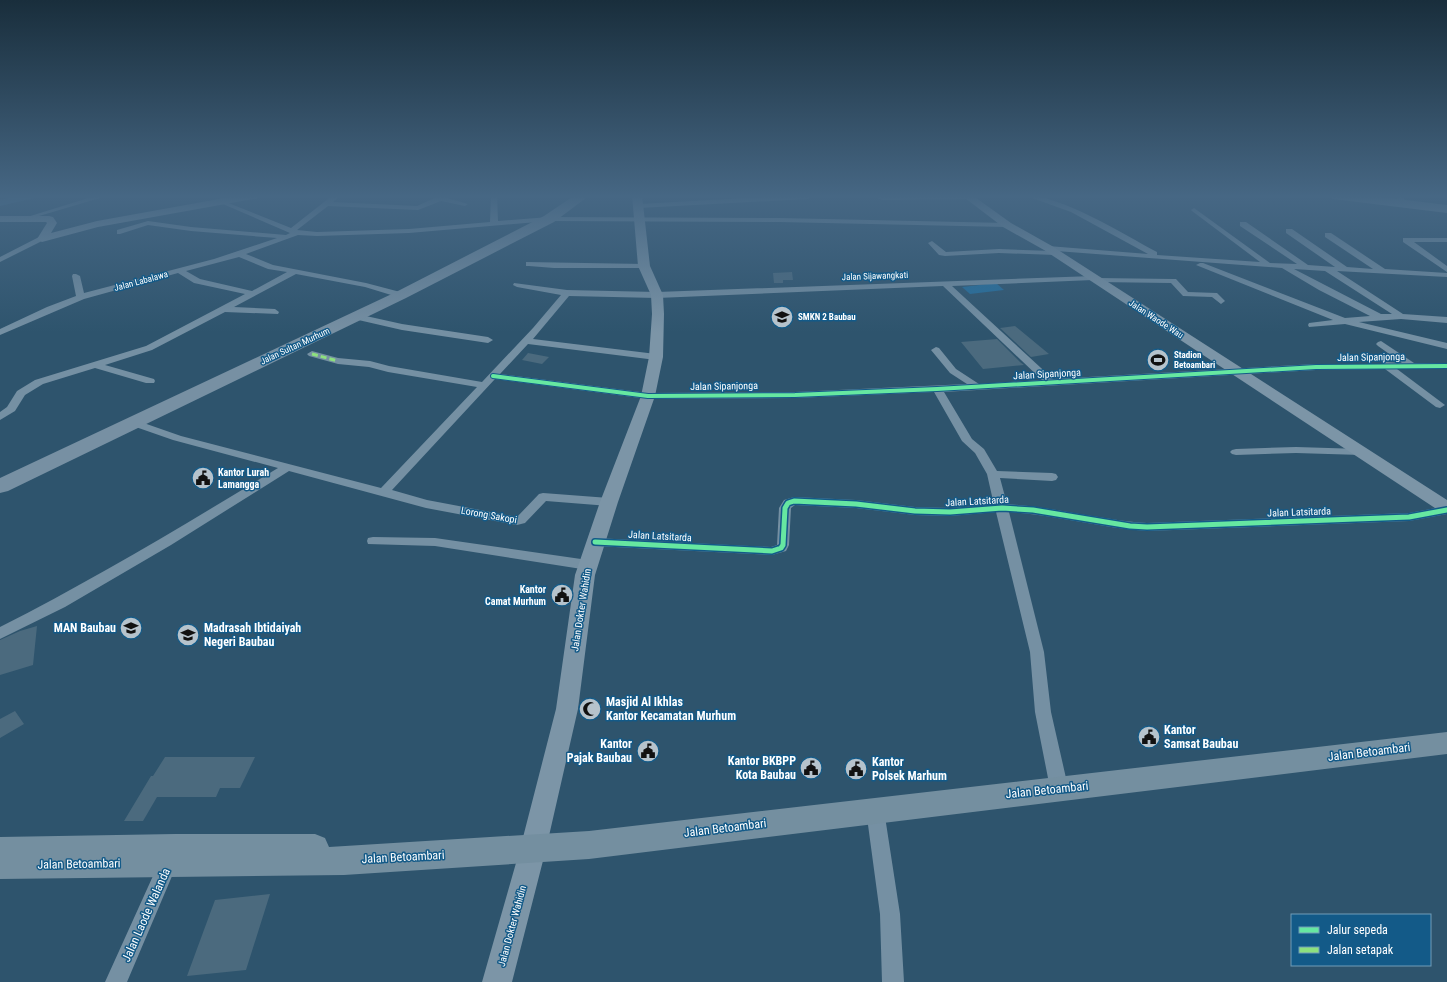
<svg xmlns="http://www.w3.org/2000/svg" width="1447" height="982" viewBox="0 0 1447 982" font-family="'Roboto Condensed',sans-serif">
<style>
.green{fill:#246f9e}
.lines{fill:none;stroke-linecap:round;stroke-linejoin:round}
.river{fill:#46789a;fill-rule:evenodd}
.building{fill:#4b6a7e}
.street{fill:#7590a3;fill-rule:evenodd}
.secondary{fill:#7c95a7;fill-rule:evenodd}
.primary{fill:#748fa0;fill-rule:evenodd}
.highway{fill:#7790a3;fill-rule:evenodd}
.quiet{stroke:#8de07e;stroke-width:3;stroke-dasharray:6 3;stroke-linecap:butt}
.cycleway-far1-casing{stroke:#135a88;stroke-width:6}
.cycleway-casing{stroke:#135a88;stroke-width:8}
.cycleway-far1{stroke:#66e7a1;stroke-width:4}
.cycleway{stroke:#66e7a1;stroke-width:5}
.labels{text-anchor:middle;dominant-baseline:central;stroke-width:3;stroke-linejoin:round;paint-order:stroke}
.far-street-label{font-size:9px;fill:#fff;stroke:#135a88}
.far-poi-label{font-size:9px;font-weight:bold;fill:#fff;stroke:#135a88;text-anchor:start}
.street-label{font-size:10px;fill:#fff;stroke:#135a88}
.poi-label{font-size:10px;font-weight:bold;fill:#fff;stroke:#135a88;text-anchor:start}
.near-poi-label{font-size:12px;font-weight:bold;fill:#fff;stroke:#135a88;text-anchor:start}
.near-street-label{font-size:12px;fill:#fff;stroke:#135a88}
</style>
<rect width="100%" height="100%" fill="#2e546d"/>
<path class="green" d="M996 283 1004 290 970 294 962 287Z"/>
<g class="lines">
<path class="river" d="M21 195H41L39 197 0 206V200Z"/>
</g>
<path class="building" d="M792 272 793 280H783V283H774L773 273Z
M1015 326 1049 354 1031 357 1000 328Z
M997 339 1020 362 1024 365 983 369 961 342Z
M528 353 549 357 542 364 522 360Z
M37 626 33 665 0 675V640L20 631Z
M15 711 24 724 0 738V719Z
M165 757H255L240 788H220L216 797H157L143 821H124L151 776H153Z
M270 894 246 970 187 976 215 900Z"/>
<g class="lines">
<path class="street" d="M98 195H110L29 219 24 218Z
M333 195H341L333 202 417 206 441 195H451L447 198 468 204 465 206 441 201 418 210 328 206 297 230 317 232 409 229 490 222 491 195H497L498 221 549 217 780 218 1007 223 1011 225 1007 227 780 222 549 221 409 233 317 236 298 235 246 254 273 265 366 283 404 293 405 295 401 298 365 287 296 274 234 307 275 309 279 312 278 314 225 312 152 350 105 365 154 379 155 381 154 383H146L95 368 43 384 25 395 15 411 0 420V412L7 407 17 391 35 380 146 346 245 294 194 283 178 273 84 299 0 335V329L47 307 76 296 72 276 73 274H76L80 276 84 293 214 259 277 238 191 231 148 225 120 234H117V230L148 221 191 227 286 235 290 233 216 201 221 200 291 228ZM239 257 268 269 287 272 252 291 200 279 186 271Z
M800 195H810L811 197 808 199 639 208 636 206 639 204Z
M870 195H969L970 197 967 199 882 200Z
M1024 195C1061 195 1123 234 1157 252V255L1260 262 1192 211 1191 210 1194 208 1270 263 1297 264 1240 226V222H1246L1308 265 1335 267 1286 233V229H1292L1347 267 1373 269 1325 237V233H1331L1385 269 1447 273V277L1337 271 1403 314 1447 317V323L1401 319 1359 322 1447 343V349L1345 324 1309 327 1308 325 1309 323 1333 320 1196 265 1200 263H1203L1345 318 1370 316 1319 290 1282 268 1056 251 1059 253 1055 255 999 253 945 256 939 255 928 243 932 241 946 252 999 249 1052 251 1045 250V246H1048L1148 254 1071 212ZM1294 269 1325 271 1392 314H1381Z
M1395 195H1402L1407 204 1406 205H1402Z
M1443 195H1447V199L1445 198Z
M39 237H42L46 239 0 262V257Z
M1403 238H1447V242H1414L1447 266V272L1403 242Z
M526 262 644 264 648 266 644 268H554L529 266H526Z
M1093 276 1097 278 1173 279H1176L1188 292 1217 293 1225 301 1221 304 1212 297 1183 296 1171 283 1097 282 1093 280 952 286 1053 379 1316 364H1382L1386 362 1402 363 1378 346 1376 344 1378 342 1381 341 1414 363H1447V369H1397L1445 405 1440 408 1436 407 1385 369 1316 370 944 392 972 439 984 449 997 471 1052 473 1056 474 1058 477 1056 480 1052 481 1000 478 1007 504C1054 507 1100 520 1147 523L1409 513 1447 506V514L1409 521 1147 531C1101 528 1055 515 1009 512L1044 652 1051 712 1066 778 1063 783 1057 786 1051 783 1048 778 1035 712 1030 652 996 512 950 516 915 515 856 508 795 505 791 508 789 545 786 551 772 555 595 546 590 545 589 542 590 539 595 538 771 547 777 545 779 508 784 500 794 497 856 500 915 507 950 508 994 505 987 474 975 453 962 441 934 392 795 398 648 399 495 379 392 490 427 500 517 517 539 494 543 493 609 498 613 499 615 502 613 505 609 506 546 501 525 523 517 525 426 508 289 471 171 545 65 607 0 639V627C95 579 186 524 278 468L173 440 130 425 129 423 130 421H138L181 436 381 488 477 387 388 372 369 367 338 364 309 356 307 354 312 351 338 358 370 361 389 366 482 382 533 328 561 295 517 287 513 285 514 283 567 290 657 292ZM943 286 1042 380 979 384 956 369 939 348 936 347 931 350 950 373 967 384 795 392 648 393 500 374 528 344 656 360 661 357 656 354 533 339 569 296 657 298Z
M357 314 402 324 488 337 493 340 488 343 402 330 354 319 353 317Z
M1296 447 1361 449 1365 450 1367 452 1365 454 1361 455 1296 453 1236 455 1232 454 1230 452 1232 450 1236 449Z
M373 537 435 538 588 560 593 562 595 565 593 568 588 570 435 546 368 544 367 541 368 538Z
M875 802 881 804 884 810 900 914 904 982H882L880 914 866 810 869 804Z
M169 853 176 856 178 862 127 982H105L162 856Z"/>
<path class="secondary" d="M241 195H263L259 198 98 227 42 242 37 239 47 223 46 222H0V216H49L53 217 57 223 51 233 97 221Z
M632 195H642L650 266 663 295 664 314 663 357 655 396 618 502 595 575 578 709 546 849 512 982H482L520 849 556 709 575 575 600 502 641 396 649 357 652 314 651 295 638 266Z
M961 195H972L1011 223 1052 246 1447 500V514L1441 512 1044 250 1003 227Z"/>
<path class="primary" d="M1447 732V754L589 859 344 875 0 879V837L175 834H315L325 838 329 847 589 831Z"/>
<path class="highway" d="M575 195H590L554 222 406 298 8 491 0 493V478L396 292 544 216Z
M1327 195H1366L1447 205V213L1333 199Z"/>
<path class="quiet" d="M312 354 338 361"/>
<g class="cycleway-far1-casing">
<path id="cycleway-far1" d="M493 376 648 396 795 395 937 389 1316 367 1447 366"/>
</g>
<g class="cycleway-casing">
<path id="cycleway" d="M595 542 772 551 781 548 783 545 785 508 788 503 794 501 856 504 915 511 950 512 1002 508 1033 510 1130 526 1147 527 1409 517 1447 510"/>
</g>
<use href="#cycleway-far1" class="cycleway-far1"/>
<use href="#cycleway" class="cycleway"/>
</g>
<linearGradient id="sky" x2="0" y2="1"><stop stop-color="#192e3c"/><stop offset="0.59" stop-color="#466784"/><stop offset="1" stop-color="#466784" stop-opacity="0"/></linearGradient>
<rect width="1447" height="333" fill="url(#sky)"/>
<defs>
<g id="school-disc" transform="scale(1.15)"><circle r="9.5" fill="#b6c3cc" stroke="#135a88"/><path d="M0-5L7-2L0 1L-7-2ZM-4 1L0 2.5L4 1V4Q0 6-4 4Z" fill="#111"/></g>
<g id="stadium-disc" transform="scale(1.15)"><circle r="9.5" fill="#b6c3cc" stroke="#135a88"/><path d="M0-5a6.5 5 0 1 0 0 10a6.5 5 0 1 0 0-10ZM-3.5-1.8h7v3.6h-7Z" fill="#111"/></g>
<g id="civic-disc" transform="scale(1.15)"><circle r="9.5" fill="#b6c3cc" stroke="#135a88"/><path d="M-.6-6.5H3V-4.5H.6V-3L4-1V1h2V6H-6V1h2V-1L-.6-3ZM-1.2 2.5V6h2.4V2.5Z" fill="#111"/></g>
<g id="mosque-disc" transform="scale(1.15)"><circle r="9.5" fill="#b6c3cc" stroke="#135a88"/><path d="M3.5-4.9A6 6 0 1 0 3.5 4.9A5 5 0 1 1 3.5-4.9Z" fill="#111"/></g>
</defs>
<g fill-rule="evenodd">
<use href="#school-disc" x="782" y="317"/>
<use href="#stadium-disc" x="1158" y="360"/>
<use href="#civic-disc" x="203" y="478"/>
<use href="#civic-disc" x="562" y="595"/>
<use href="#school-disc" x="131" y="628"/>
<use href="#school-disc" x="188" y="635"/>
<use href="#mosque-disc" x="590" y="709"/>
<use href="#civic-disc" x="1149" y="737"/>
<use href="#civic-disc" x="648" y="751"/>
<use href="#civic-disc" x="811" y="768"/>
<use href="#civic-disc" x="856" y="769"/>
</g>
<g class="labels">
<g class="far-street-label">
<text transform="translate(875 276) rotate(-2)">Jalan Sijawangkati</text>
<text transform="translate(141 281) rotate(-15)">Jalan Labalawa</text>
<text transform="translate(1156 319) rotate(33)">Jalan Waode Wau</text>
<text transform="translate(295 346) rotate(-25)">Jalan Sultan Murhum</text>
</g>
<g class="far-poi-label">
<text x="798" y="317">SMKN 2 Baubau</text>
<text x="1174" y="355">Stadion<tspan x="1174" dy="10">Betoambari</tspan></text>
</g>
<g class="street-label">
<text transform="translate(1371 357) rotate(-1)">Jalan Sipanjonga</text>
<text transform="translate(1047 374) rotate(-3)">Jalan Sipanjonga</text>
<text transform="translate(724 386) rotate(-1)">Jalan Sipanjonga</text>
<text transform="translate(977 501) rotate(-3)">Jalan Latsitarda</text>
<text transform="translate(1299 512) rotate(-2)">Jalan Latsitarda</text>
<text transform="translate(489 515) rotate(10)">Lorong Sakopi</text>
<text transform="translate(660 536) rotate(3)">Jalan Latsitarda</text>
<text transform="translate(581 610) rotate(-81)">Jalan Dokter Wahidin</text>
<text transform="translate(512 926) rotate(-75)">Jalan Dokter Wahidin</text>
</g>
<g class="poi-label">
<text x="218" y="472">Kantor Lurah<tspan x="218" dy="12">Lamangga</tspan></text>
<text x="546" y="589" text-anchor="end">Kantor<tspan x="546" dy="12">Camat Murhum</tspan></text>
</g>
<g class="near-poi-label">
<text x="116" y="628" text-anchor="end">MAN Baubau</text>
<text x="204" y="628">Madrasah Ibtidaiyah<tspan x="204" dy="14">Negeri Baubau</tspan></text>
<text x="606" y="702">Masjid Al Ikhlas<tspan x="606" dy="14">Kantor Kecamatan Murhum</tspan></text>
<text x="1164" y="730">Kantor<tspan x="1164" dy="14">Samsat Baubau</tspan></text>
<text x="632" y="744" text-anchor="end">Kantor<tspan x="632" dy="14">Pajak Baubau</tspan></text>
<text x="796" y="761" text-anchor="end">Kantor BKBPP<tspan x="796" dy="14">Kota Baubau</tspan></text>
<text x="872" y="762">Kantor<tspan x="872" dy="14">Polsek Marhum</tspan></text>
</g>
<g class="near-street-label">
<text transform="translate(1369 752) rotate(-7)">Jalan Betoambari</text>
<text transform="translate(1047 790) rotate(-6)">Jalan Betoambari</text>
<text transform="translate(725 828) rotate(-7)">Jalan Betoambari</text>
<text transform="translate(403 857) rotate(-3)">Jalan Betoambari</text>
<text transform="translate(79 864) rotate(-1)">Jalan Betoambari</text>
<text transform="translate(146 915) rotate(-66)">Jalan Laode Walanda</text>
</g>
</g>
<rect x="1291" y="914" width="140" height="52" fill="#135a88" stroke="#719cb8"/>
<rect x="1299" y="927" width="20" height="6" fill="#66e7a1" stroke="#719cb8"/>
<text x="1327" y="934" font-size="12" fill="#ffffff">Jalur sepeda</text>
<rect x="1299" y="947" width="20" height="6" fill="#8de07e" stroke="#719cb8"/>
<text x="1327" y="954" font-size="12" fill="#ffffff">Jalan setapak</text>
</svg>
